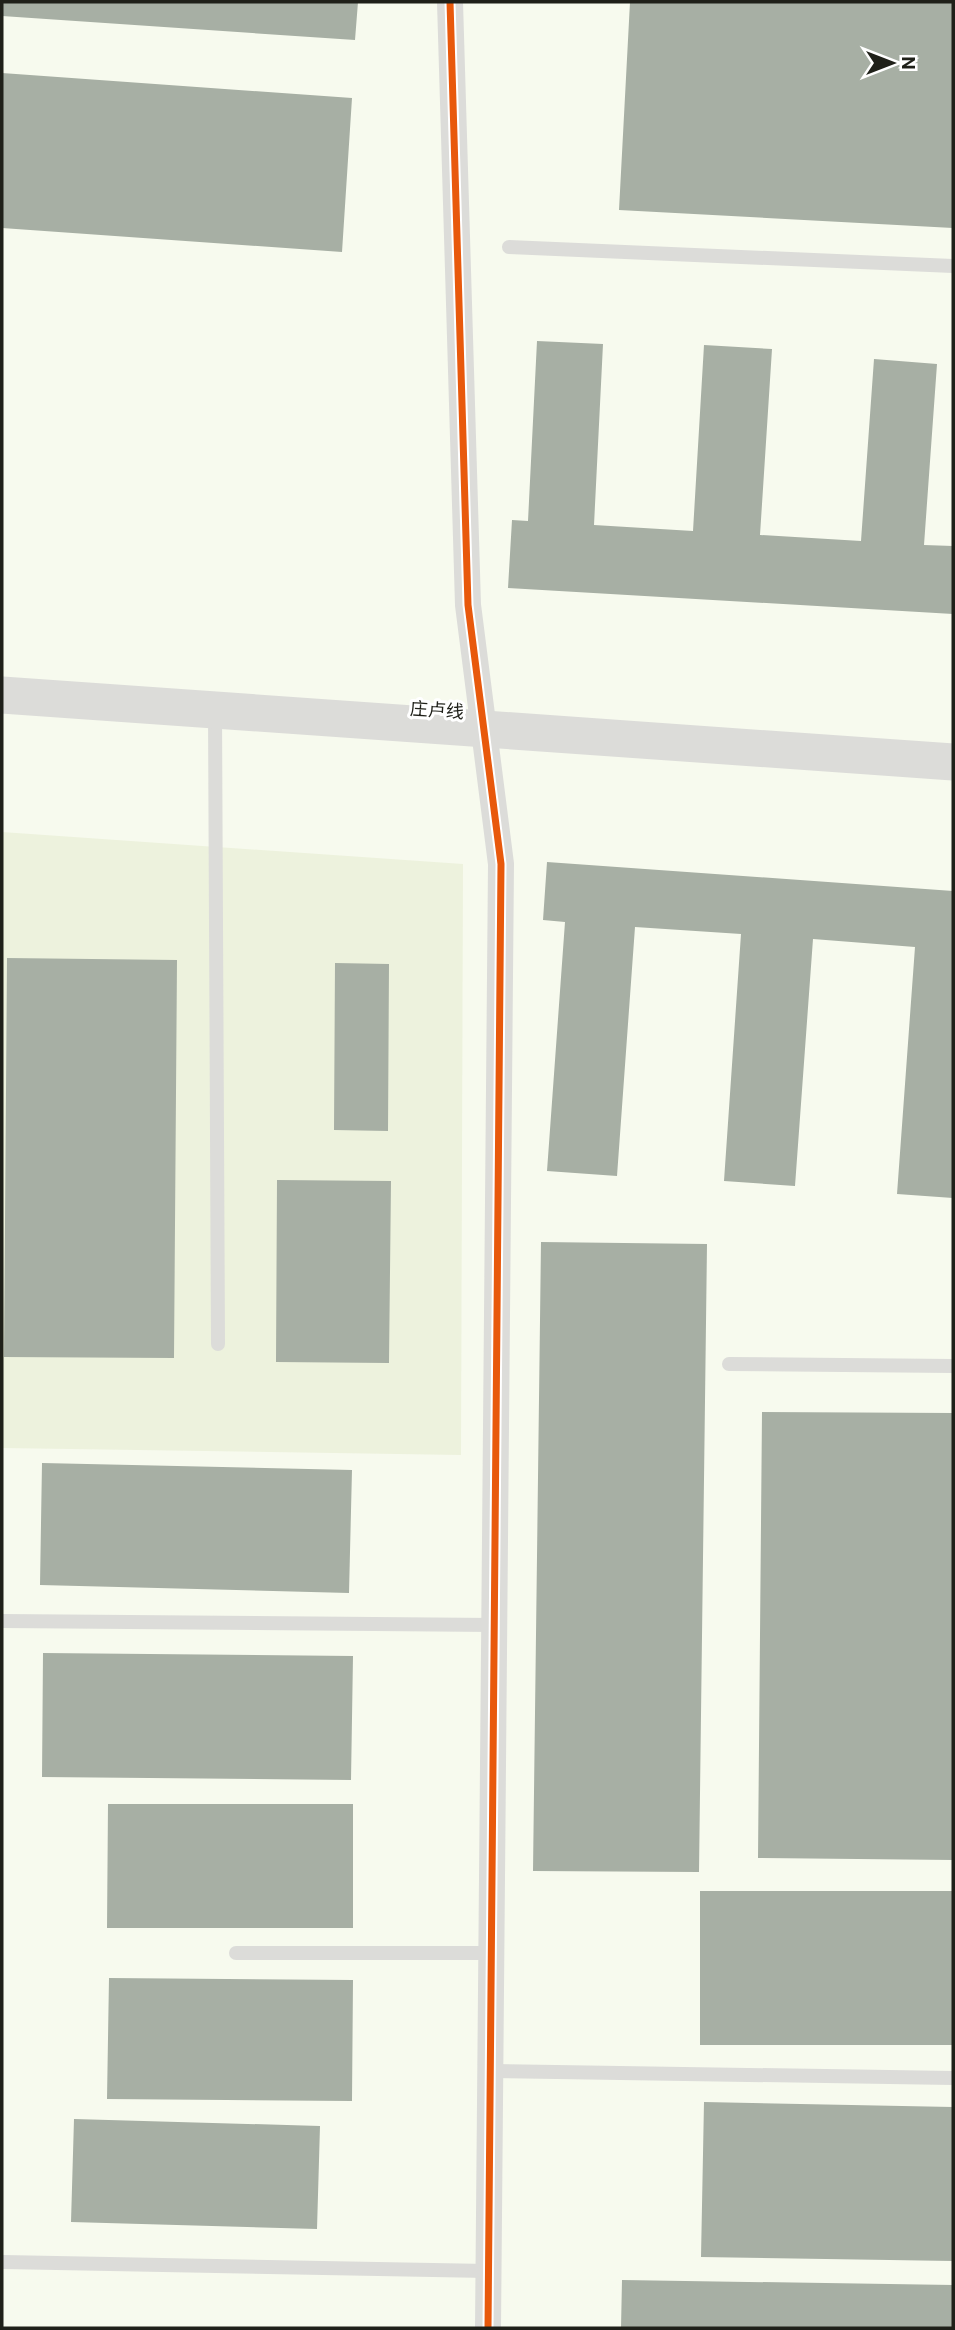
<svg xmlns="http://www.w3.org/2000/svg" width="955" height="2330" viewBox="0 0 955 2330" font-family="Roboto,'Noto Sans SC',sans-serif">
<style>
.built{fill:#edf2dd}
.building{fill:#a7afa4}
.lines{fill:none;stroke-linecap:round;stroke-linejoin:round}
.lane{stroke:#dcdcd9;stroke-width:14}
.street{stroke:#dcdcd9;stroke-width:26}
.secondary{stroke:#dcdcd9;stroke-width:37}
.cycleway-casing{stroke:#fff;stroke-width:11}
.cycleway{stroke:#e8590c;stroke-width:7}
.labels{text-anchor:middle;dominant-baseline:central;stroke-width:6;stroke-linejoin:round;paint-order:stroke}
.street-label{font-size:18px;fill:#1f2019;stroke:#fff}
</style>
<rect width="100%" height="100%" fill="#f7faee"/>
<path class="built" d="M2 832 463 864 461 1455 2 1448Z"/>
<path class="building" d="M2 2H358L355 40 2 16Z
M630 2H953V228L619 210Z
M2 73 352 98 342 252 2 228Z
M537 341 603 344 594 525 693 531 704 345 772 349 760 535 861 541 874 359 937 364 924 545 953 546V614L508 588 512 520 528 521Z
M547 862 953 891V1198L897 1194 915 947 813 939 795 1186 724 1181 741 934 635 927 617 1176 547 1171 565 922 543 920Z
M7 958 177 960 174 1358 4 1357Z
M335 963 389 964 388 1131 334 1130Z
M277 1180 391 1181 389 1363 276 1362Z
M541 1242 707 1244 699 1872 533 1871Z
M762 1412 953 1413V1860L758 1858Z
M42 1463 352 1470 349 1593 40 1585Z
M43 1653 353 1656 351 1780 42 1777Z
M108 1804H353V1928H107Z
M700 1891H953V2045H700Z
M109 1978 353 1980 352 2101 107 2099Z
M704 2102 953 2107V2261L701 2257Z
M74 2119 320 2126 317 2229 71 2222Z
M622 2280 953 2285V2328H621Z"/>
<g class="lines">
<path class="lane" d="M509 247 953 266
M215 712 218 1344
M729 1364 953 1366
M2 1621 494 1625
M236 1953H491
M490 2071 953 2078
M3 2262 488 2271"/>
<path class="street" d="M450 2 468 605 501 864 488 2328"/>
<path class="secondary" d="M2 695 953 762"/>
<g class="cycleway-casing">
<path id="cycleway" d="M450 2 468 605 501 864 488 2328"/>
</g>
<use href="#cycleway" class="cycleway"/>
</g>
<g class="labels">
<g class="street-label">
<text transform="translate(437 710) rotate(4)">庄卢线</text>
</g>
</g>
<rect width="955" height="2330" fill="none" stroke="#1f2019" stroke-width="7"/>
<g transform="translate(892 63) rotate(90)" stroke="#ffffff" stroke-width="5" paint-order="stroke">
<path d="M0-5L12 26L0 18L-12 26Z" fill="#1f2019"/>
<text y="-10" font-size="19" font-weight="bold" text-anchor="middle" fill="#1f2019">N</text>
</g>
</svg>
